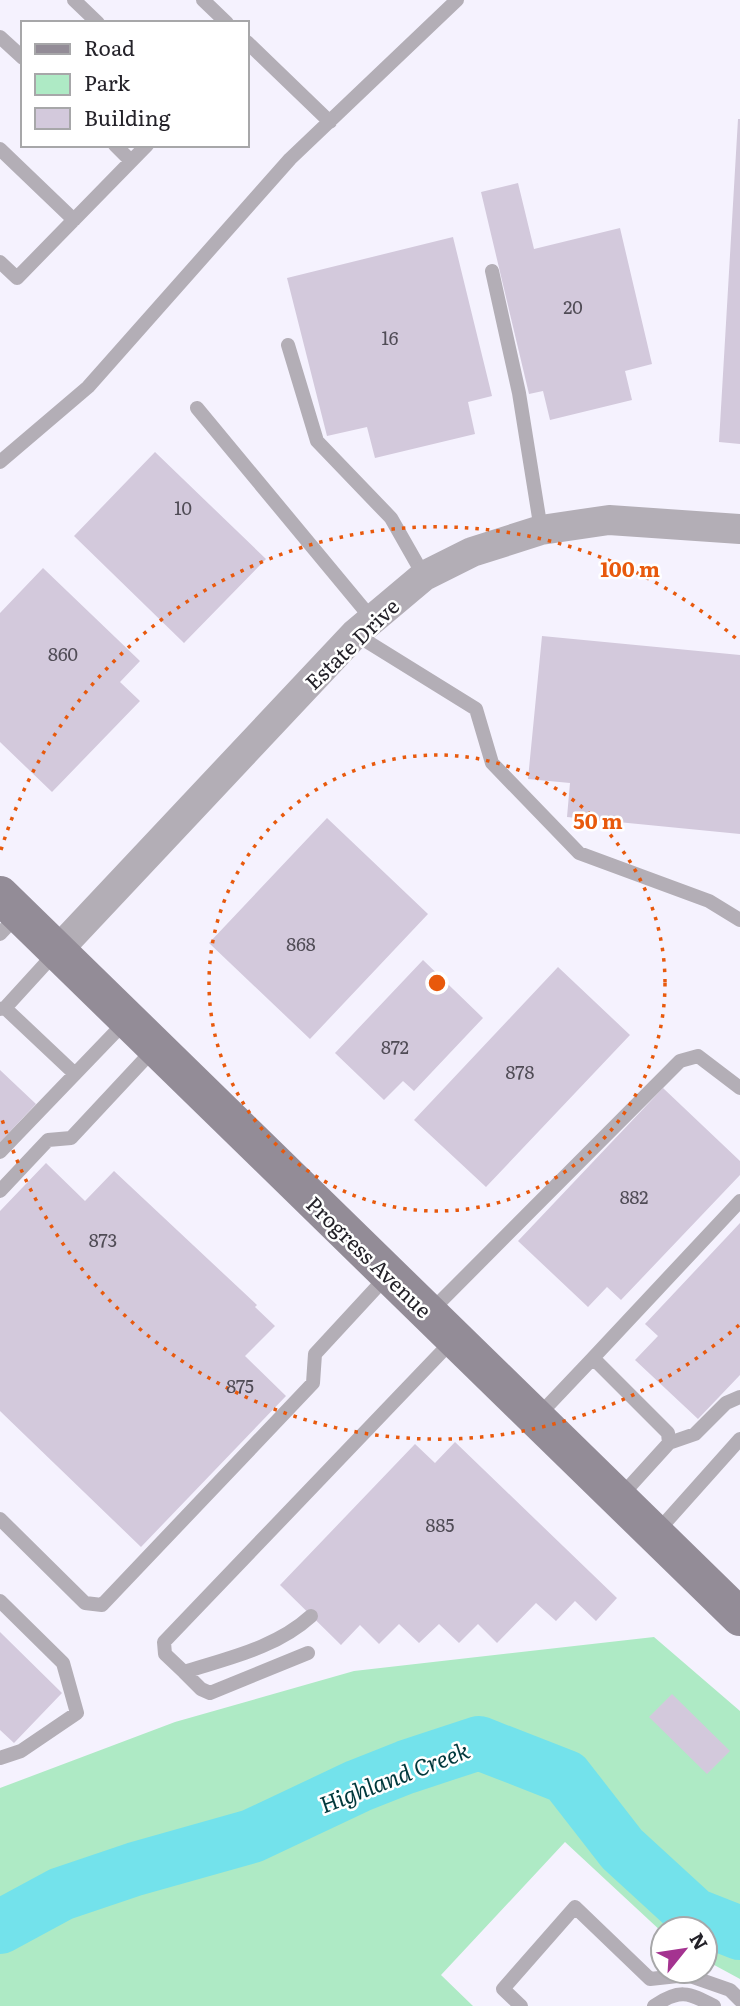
<svg xmlns="http://www.w3.org/2000/svg" width="740" height="2006" viewBox="0 0 740 2006" font-family="Literata,serif">
<style>
.green{fill:#aeeac5}
.lines{fill:none;stroke-linecap:round;stroke-linejoin:round}
.river{stroke:#73e2eb;stroke-width:54}
.building{fill:#d3c9dc}
.service{stroke:#b3aeb6;stroke-width:14}
.minor{stroke:#b3aeb6;stroke-width:30}
.secondary{stroke:#938c97;stroke-width:38}
.ring{fill:none;stroke:#e8590c;stroke-width:3.5;stroke-dasharray:3.5 7}
.labels{text-anchor:middle;dominant-baseline:central;stroke-width:5;stroke-linejoin:round;paint-order:stroke}
.number-label{font-size:18px;fill:#504c56}
.street-label{font-size:21px;fill:#242229;stroke:#fff}
.water-label{font-size:23px;font-style:italic;fill:#00383c;stroke:#fff}
.centre{fill:#e8590c;stroke:#fff;stroke-width:3.5}
.ring-label{font-size:21px;text-anchor:middle;font-weight:bold;fill:#e8590c;stroke:#fff;stroke-width:5;stroke-linejoin:round;paint-order:stroke}
</style>
<rect width="100%" height="100%" fill="#f5f2fe"/>
<path class="green" d="M654 1637 740 1711V1979L705 1960V1929H663V1933L565 1842 441 1975 473 2006H0V1788L175 1722 354 1671Z"/>
<g class="lines">
<path class="river" d="M0 1927 61 1894 135 1869 252 1836 358 1786 406 1767 479 1743 566 1777 622 1849 694 1915 740 1933"/>
</g>
<path class="building" d="M738 119H740V444L719 442Z
M518 183 534 249 620 228 652 364 625 371 632 400 550 420 543 391 529 394 481 192Z
M453 237 492 396 468 402 475 434 375 458 367 427 327 436 287 278Z
M155 452 266 559 184 643 74 536Z
M43 568 140 661 120 682 140 701 52 792 0 742V613Z
M542 636 740 655V834L567 817 570 783 528 779Z
M327 818 428 914 310 1039 209 943Z
M423 960 483 1018 414 1091 403 1081 384 1100 335 1053Z
M558 967 630 1035 486 1187 414 1120Z
M0 1070 36 1104 0 1142Z
M663 1088 740 1161V1175L621 1300 607 1287 588 1307 518 1241Z
M46 1163 85 1201 114 1171 257 1305 255 1307 275 1326 245 1356 286 1396 141 1547 0 1411V1211Z
M740 1223V1375L698 1419 635 1360 658 1336 645 1324Z
M455 1442 617 1598 596 1621 575 1601 556 1621 536 1603 497 1643 478 1624 459 1643 439 1624 419 1643 399 1624 379 1644 360 1625 341 1645 280 1585 415 1444 435 1463Z
M0 1632 62 1693 14 1743 0 1730Z
M672 1694 730 1751 707 1774 649 1717Z"/>
<g class="lines">
<path class="service" d="M74 0 98 23
M203 0 227 23
M0 37 23 58
M247 42 330 122
M115 145 131 161
M0 149 74 220
M0 262 17 278 147 145
M492 271 519 393 541 530
M288 345 317 441 391 518 424 576
M197 408 372 619
M0 462 88 387 290 159 457 0
M355 634 476 709 492 763 579 853 709 901 740 920
M0 934 18 915
M5 1008 75 1074
M0 1009 5 1008 57 951
M0 1152 127 1020
M0 1191 48 1140 71 1138 155 1048
M430 1312 680 1061 698 1056 740 1088
M593 1358 740 1201
M537 1417 593 1358 668 1433 669 1443 620 1497
M669 1443 695 1434 726 1403 740 1397
M0 1519 85 1603 102 1605 313 1383 315 1354 388 1275
M656 1533 740 1439
M0 1601 63 1663 77 1713 21 1751 0 1758
M311 1616C276 1648 228 1658 184 1672L165 1654 164 1642 454 1339
M184 1672 201 1689 210 1693 308 1653
M521 2006 503 1989 575 1907 650 1979 687 1975 730 1990 740 2000
M654 2006C679 1989 688 1992 714 2006"/>
<path class="minor" d="M57 951 355 634 424 576 472 552 541 530 609 520 740 529"/>
<path class="secondary" d="M0 895 740 1617"/>
</g>
<g class="ring">
<circle cx="437" cy="983" r="228"/>
<path d="M739 1325A456 456 0 0 1 1 1116M1 850A456 456 0 0 1 739 641"/>
</g>
<g class="labels">
<g class="number-label">
<text x="573" y="306">20</text>
<text x="390" y="337">16</text>
<text x="183" y="507">10</text>
<text x="63" y="653">860</text>
<text x="301" y="943">868</text>
<text x="395" y="1046">872</text>
<text x="520" y="1071">878</text>
<text x="634" y="1196">882</text>
<text x="103" y="1239">873</text>
<text x="240" y="1385">875</text>
<text x="440" y="1524">885</text>
</g>
<g class="street-label">
<text transform="translate(351 643) rotate(-44)">Estate Drive</text>
<text transform="translate(370 1256) rotate(44)">Progress Avenue</text>
</g>
<g class="water-label">
<text transform="translate(394 1776) rotate(-21)">Highland Creek</text>
</g>
</g>
<circle cx="437" cy="983" r="10" class="centre"/>
<g class="ring-label">
<text x="630" y="577">100 m</text>
<text x="598" y="829">50 m</text>
</g>
<rect x="21" y="21" width="228" height="126" fill="#ffffff" stroke="#a7a7a9" stroke-width="2"/>
<rect x="35" y="44" width="35" height="10" fill="#938c97" stroke="#a7a7a9" stroke-width="2"/>
<text x="84" y="56" font-size="21" fill="#242229">Road</text>
<rect x="35" y="74" width="35" height="21" fill="#aeeac5" stroke="#a7a7a9" stroke-width="2"/>
<text x="84" y="91" font-size="21" fill="#242229">Park</text>
<rect x="35" y="108" width="35" height="21" fill="#d3c9dc" stroke="#a7a7a9" stroke-width="2"/>
<text x="84" y="126" font-size="21" fill="#242229">Building</text>
<g transform="translate(684 1950) rotate(60)"><circle r="33" fill="#ffffff" stroke="#a7a7a9" stroke-width="2"/>
<path d="M0-5L12 26L0 18L-12 26Z" fill="#a43390"/>
<text y="-10" font-size="19" font-weight="bold" text-anchor="middle" fill="#242229">N</text>
</g>
</svg>
